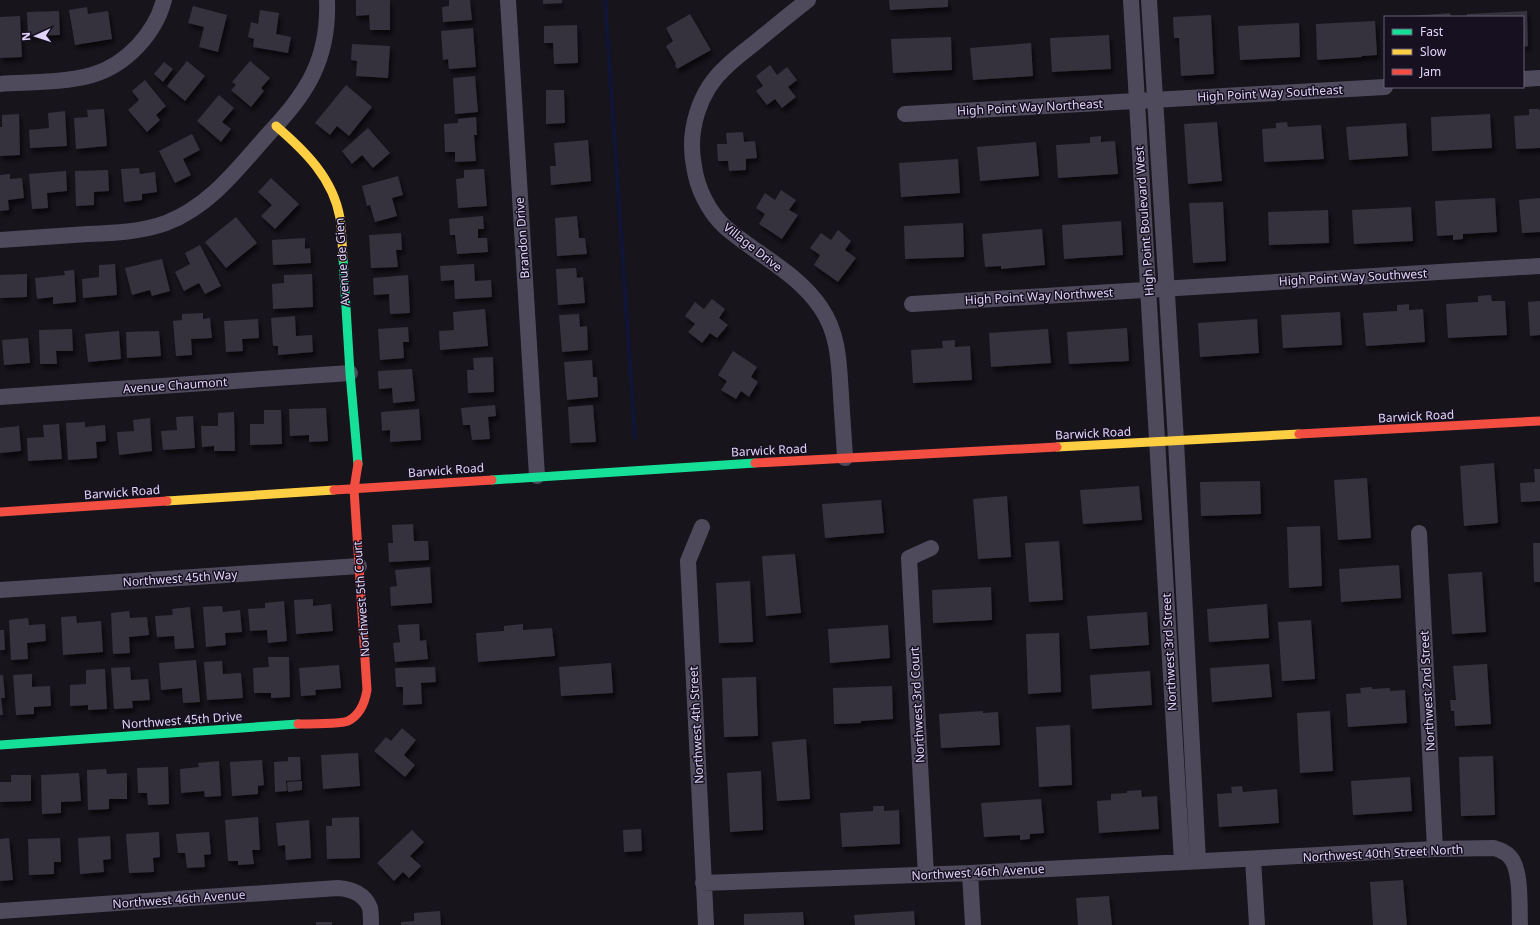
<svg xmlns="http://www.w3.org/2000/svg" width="1540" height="925" viewBox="0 0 1540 925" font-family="'Noto Sans',sans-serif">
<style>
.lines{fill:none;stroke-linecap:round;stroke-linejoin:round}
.stream{stroke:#101536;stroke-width:4}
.building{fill:#36313e;filter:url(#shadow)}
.street{stroke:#4e4a5c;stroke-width:16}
.fast{stroke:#16e098;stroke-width:9}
.slow{stroke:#ffcf43;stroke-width:9}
.jam{stroke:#f24e42;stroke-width:9}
.labels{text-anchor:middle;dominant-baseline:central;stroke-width:3;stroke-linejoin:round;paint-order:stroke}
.street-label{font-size:12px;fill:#e0d4f9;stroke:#161020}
</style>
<defs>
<filter id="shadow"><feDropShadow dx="2.5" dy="4.5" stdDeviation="2" flood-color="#0009"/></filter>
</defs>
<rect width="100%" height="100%" fill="#17141c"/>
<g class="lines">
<path class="stream" d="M605 0 635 438"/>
</g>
<path class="building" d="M356 0H390V30H370L369 15 356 16Z
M449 0H470L472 20 443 22 442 7 449 6Z
M543 0H562V3L543 4Z
M889 0H948V7L890 10Z
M193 6 227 15 218 52 199 47 204 27 188 23Z
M87 7 88 14 108 11 112 39 75 45 69 10Z
M260 10 279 13 276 34 291 37 288 53 253 47 254 39 248 37 251 22 258 24Z
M59 11 60 35 28 36 27 12Z
M1527 11 1528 46 1523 47V17H1467V14Z
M1450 13 1451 17H1410V16Z
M690 14 711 50 677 69 675 65 676 64 666 46 673 41 666 28Z
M1211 15 1214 74 1181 76 1179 38H1174L1173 17Z
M20 16 22 57 0 58V17Z
M1375 21 1377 55 1362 56V57L1317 60 1316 24Z
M1299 23 1300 57 1240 60 1238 26Z
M577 25 578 63 554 64 553 43H544V26Z
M473 28 476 67 449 69 448 59 443 60 441 31Z
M1109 35 1111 69 1052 72 1050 38Z
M951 37 952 70 893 73 891 39Z
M1031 43 1033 76 973 80 970 48Z
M352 44 390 46 388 78 356 76 357 61 351 60Z
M187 61 205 76 185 101 167 86Z
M250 61 270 78 261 88 264 91 251 107 231 90 236 85 232 82Z
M164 62 173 69 163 82 154 74Z
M770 65 777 75 787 67 797 80 788 87 796 97 782 108 775 99 767 105 756 91 763 86 756 76Z
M475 76 478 112 455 114 453 78Z
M145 80 166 106 156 115 160 120 147 132 128 110 139 100 132 91Z
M346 85 372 107 349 136 337 126 330 135 315 123Z
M546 90H564L565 123 546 124Z
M219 95 234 108 222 122 231 129 221 142 197 121Z
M104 109 107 146 76 149 74 118 88 117 87 110Z
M1529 109H1539L1540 111V148L1516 149 1514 116 1529 115Z
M65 111 67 146 30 148 29 130 49 128 48 113Z
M19 114 20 155 0 156V127H2V115Z
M1490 114 1492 148 1432 151 1431 117Z
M476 117 477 135H474L476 161 455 162V152H445L444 124 458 123V119Z
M1217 122 1222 181 1188 184 1184 124Z
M1287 122 1288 127 1321 125 1324 159 1264 162 1262 129 1276 128V123Z
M1406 123 1408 156 1349 160 1346 127Z
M368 128 390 153 373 168 362 155 352 164 342 151Z
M743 132 744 142 755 141 757 158 746 159V170L729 171 728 161H718L717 144H727L726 133Z
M192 134 200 150 183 159 191 175 175 183 159 151Z
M1101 136V142L1115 141 1118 174 1058 178 1056 145 1090 143V137Z
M588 140 591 181 551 185 550 166H556L554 143Z
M1036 142 1039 176 980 181 977 147Z
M958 159 960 193 901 197 899 163Z
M139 168 140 174 155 172 157 192 142 194V200L124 202 121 169Z
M484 169 487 206 458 208 456 179 464 178V170Z
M108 170 109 191 94 192V205L76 206 75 171Z
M66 171 67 191 47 193 48 208 32 209 29 174Z
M10 174V179L22 178 24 198 8 200 9 210 0 211V175Z
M398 176 403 195 392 198 397 216 375 222 370 205 367 206 362 186Z
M271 178 299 204 275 229 261 216 272 205 258 192Z
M781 190 796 200 789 210 798 215 782 239 759 224 765 214 756 208 765 193 775 200Z
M1495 198 1497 232 1463 234V239L1453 240V235L1437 236 1435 201Z
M1540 198V232L1522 233 1519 200Z
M1223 202 1226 261 1193 263 1189 203Z
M1411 207 1413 241 1354 244 1352 210Z
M1328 210 1329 243 1269 245 1268 212Z
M483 216 484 229H478V238H487L488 252 457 254 455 235H450L449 219Z
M577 216 579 238H585L587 254 557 256 555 218Z
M236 217 257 243 226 268 205 242Z
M1121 221 1123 255 1064 259 1062 225Z
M963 223 964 257 905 259 904 226Z
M1042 229 1045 265 1001 269V266L985 267 982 234Z
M838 230 851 241 845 250 856 258 838 282 814 265 820 255 810 248 821 233 831 240Z
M401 233 402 250H396L398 267 371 268 369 235Z
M305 238V249L310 248 311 263 273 265 272 240Z
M200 245 221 286 205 294 199 283 184 291 175 272 190 264 185 253Z
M162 259 170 291 152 296 150 290 132 295 125 268Z
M115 264 117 295 83 298 82 279 99 277V265Z
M474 264 475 281 491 280 492 297 455 299 454 280 441 281 440 266Z
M576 268 577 278 583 277 585 303 558 305 556 269Z
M74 270 76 302 53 304V297L37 299 35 278 65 275 64 271Z
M27 274V297L0 298V275Z
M312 274 313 307 273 309 272 284 284 283V275Z
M408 275 410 313 390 314 389 294 374 295 373 278Z
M1491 295 1492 301H1505L1507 335 1448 338 1446 304 1478 302V296Z
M712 299 725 309 719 318 728 325 717 338 710 333 702 343 688 332 695 324 685 316 695 302 704 309Z
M1540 301V335L1530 336 1528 302Z
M1409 304V310L1423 309 1425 342 1366 346 1363 313 1397 311V305Z
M485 309 488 346 440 350 439 331 454 330 453 312Z
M1340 312 1342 345 1283 348 1281 315Z
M203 313V319L210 318 212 338 191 339 192 355 176 356 173 321 182 320V314Z
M579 314 580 327 587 326 588 350 562 352 559 315Z
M295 316 296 336 312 335 313 352 278 355V346H273L271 318Z
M258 319 259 338 242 339 243 351 226 352 224 321Z
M1257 319 1259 353 1200 357 1198 323Z
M408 327 409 342H403L404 358 380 360 378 329Z
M1127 328 1129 361 1069 364 1067 332Z
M72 329 73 351H56L57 364H40L39 330Z
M1048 329 1051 363 991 367 989 333Z
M119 331 121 359 88 362 85 334Z
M159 331 161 356 127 358 126 332Z
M28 338 30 363 4 365 2 340Z
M955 340V347L970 346 972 380 913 383 911 350 943 348 942 341Z
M733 351 757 367 751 377 758 382 749 397 741 391 736 399 721 390 727 381 718 375Z
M493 357 494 392 468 393 467 370H474L473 358Z
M592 360 593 377H597L598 397 567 400 564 362Z
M412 369 415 401 393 403 392 388 379 389 378 371Z
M495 405 496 416 488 417 490 439 472 440 470 425H463L461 408Z
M593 405 596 442 570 443 568 407Z
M326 408 328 441 309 442V435L290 436 289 409Z
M419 409 421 440 390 442V430L382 431 381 412Z
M264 410H281L282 444 250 445V424H264Z
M234 412 235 451H214V446L202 447 201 426H218V413Z
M193 416 195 448 163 450 161 431 177 430 176 417Z
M150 418 152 451 119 455 117 432 134 431 133 420Z
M85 422V427L105 425 106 441 96 442 97 458 68 460 66 423Z
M59 424 62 459 28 461 27 438 44 437 43 425Z
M19 426 21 451 0 453V428Z
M1494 463 1498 523 1464 526 1460 466Z
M1534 469H1540V501L1521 502 1520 483 1535 482Z
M1367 478 1371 538 1338 540 1334 480Z
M1260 481 1261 514 1201 516 1200 482Z
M1139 486 1142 520 1083 524 1080 490Z
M1007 496 1011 557 978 559 973 499Z
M881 500 884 533 825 538 822 504Z
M413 524 414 541H428L429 560 389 562 388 543H393L392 525Z
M1320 526 1322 586 1289 588 1287 527Z
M1059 541 1063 600 1029 602 1025 543Z
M1533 543H1540V582H1534Z
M795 554 801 613 766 616 762 556Z
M1399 565 1401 598 1341 602 1339 569Z
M430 567 432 603 391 606 390 587 397 586 395 570Z
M1482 572 1486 632 1452 634 1448 574Z
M750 581 753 642 719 643 716 583Z
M991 587 992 620 933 623 932 590Z
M313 599V606L331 604 333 631 296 634 294 600Z
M284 601 287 641 268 643 267 630 250 631 248 609 265 608V603Z
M1267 604 1269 638 1209 642 1207 609Z
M222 606 223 612 240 610 242 632 225 633 226 645 206 647 203 607Z
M190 607 194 648 175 649 174 636 157 637 155 616 173 615 172 609Z
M129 611 130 618 147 617 149 635 129 637 130 653 113 654 111 613Z
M1147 612 1149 645 1090 649 1087 616Z
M76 616 77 623 101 621 103 652 63 655 61 617Z
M28 618 29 625 45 624 46 641 27 643 28 659 11 660 9 620Z
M1311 620 1315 679 1282 681 1278 622Z
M419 624 420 641 426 640 428 659 395 662 393 643 400 642 398 625Z
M523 624V630L552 628 555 656 478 662 476 633 504 631V626Z
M888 625 890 658 830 663 828 629Z
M0 630H4L5 650H0Z
M1059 633 1061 692 1028 694 1026 634Z
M268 657H289L290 697 271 698V693H254L253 668 269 667Z
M196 660 200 702 183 703 182 688 161 690 159 663Z
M222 661 223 674 241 673 243 698 207 700 204 662Z
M611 663 613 693 561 696 559 667Z
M1269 664 1272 697 1212 702 1210 668Z
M1487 664 1491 724 1455 726 1454 711H1451L1450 700H1456L1453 666Z
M339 665 341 688 315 690 316 695 301 696 299 668Z
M130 667 131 680 148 679 150 700 132 701 133 708 114 709 111 668Z
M435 667 436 682 421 683 422 704 403 705V687H396L395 668Z
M105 669 107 709 88 710V705L70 706V685L86 684V670Z
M1150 671 1152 705 1092 709 1090 675Z
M32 674V687L50 686 51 706 34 707V714L16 715 13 675Z
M0 675H3L5 698H1L3 715H0Z
M756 677 758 736 724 737 722 678Z
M892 686 893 719 861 721V723L834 724 833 688Z
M1372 687V689L1390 688V691L1405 690 1407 723 1348 727 1346 694 1361 693 1360 688Z
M983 711V713L998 712 1000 745 941 748 939 714Z
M1330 711 1333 771 1300 773 1297 713Z
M1070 725 1072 785 1039 787 1036 727Z
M402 728 416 740 404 755 415 765 405 777 374 751 386 737 391 741Z
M806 739 810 799 777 801 772 742Z
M358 753 360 786 323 789 321 755Z
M1493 756 1495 815 1461 816 1459 757Z
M288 757H300L301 780 286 781 287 791 275 792 274 762 288 761Z
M262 760 264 785 258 786V794L232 796 230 762Z
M219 761 221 796 205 797 204 791 181 793 180 769 199 767 198 763Z
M168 767 169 804 148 805 147 793H138L137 768Z
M106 769 107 774 127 773V799H109V809L88 810 87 770Z
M761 771 763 830 730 832 727 773Z
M79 773 81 801 61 802V813L42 814 41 775Z
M11 775H31V801L0 802V782H11Z
M1410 777 1412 811 1353 815 1351 781Z
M302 781V790L288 792 287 782Z
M1242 786 1243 792 1277 789 1279 823 1219 827 1217 794 1232 793 1231 787Z
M1141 790 1142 797 1157 796 1159 829 1099 833 1097 801 1111 800V794L1127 793V791Z
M1041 799 1044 833 1030 834V839L1020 840V835L984 837 981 803Z
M873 806H884V811L899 810 900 844 842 847 840 813 873 811Z
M258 817 260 850H252L254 864 238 865V861H228L225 820Z
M359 817 360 858 327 859 326 826H332V818Z
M309 820 311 858 286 860 285 845 278 846 276 823Z
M641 829 642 851 624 852 623 830Z
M412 830 424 842 410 856 421 866 409 878 403 872 394 881 377 863Z
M159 832 160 857 153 858 154 872 129 873 126 834Z
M209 832 211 854 204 855 205 867 187 868 185 853H178L176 834Z
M110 836 111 859 103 860 104 872 80 874 78 838Z
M9 838 13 880 0 881V839Z
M60 838 61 862H54V874L29 875 28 839Z
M1403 880 1407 925H1373L1370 882Z
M1109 896 1112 925H1078L1076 898Z
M440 911 441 925H401V922L414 921V913Z
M914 911 915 925H855L854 915Z
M803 912 804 925H744V914Z
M316 922H332V925H316Z"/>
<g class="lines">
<path class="street" d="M508 0 537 476
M808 0C790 14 773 28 756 42 746 50 735 58 726 67 699 91 687 131 694 166 697 188 708 211 725 227 756 254 798 273 821 308 839 334 839 365 841 395 842 416 844 437 845 458
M1131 0 1182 862
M1149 0 1176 441 1198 861
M1523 79 1540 78
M0 84C30 82 63 83 92 75 126 65 155 34 164 0
M905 114 1385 87
M0 240C29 238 59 236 88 234 114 233 141 232 166 223 208 207 235 172 264 139 282 119 301 99 313 74 324 51 328 25 327 0
M912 304 1540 266
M0 397 350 373
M702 527 688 561 706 925
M1419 533 1435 849
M0 590 359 566
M1253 859 1257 925
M970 873 973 925
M926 875 909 558 931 548
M703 883 970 873 1435 849 1494 848C1500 850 1506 852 1510 857 1522 870 1519 908 1520 925
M0 911 338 888C351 889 365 894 370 908 371 913 371 920 371 925"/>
<path class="fast" d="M343 258 350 373 358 464
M492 480 755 463
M0 745 298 724"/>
<path class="slow" d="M276 126C305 151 333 178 340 218 342 231 342 245 343 258
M1057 447 1299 434
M167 501 334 490"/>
<path class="jam" d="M1299 434 1540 421
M755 463 1057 447
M334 490 492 480
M0 512 167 501
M298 724C308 724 340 724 348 721 360 715 365 702 367 690L354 489 358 464"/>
</g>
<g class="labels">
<g class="street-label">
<text transform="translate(1270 93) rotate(-3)">High Point Way Southeast</text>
<text transform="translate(1030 107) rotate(-3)">High Point Way Northeast</text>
<text transform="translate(1144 221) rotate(-94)">High Point Boulevard West</text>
<text transform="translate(522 238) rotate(-94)">Brandon Drive</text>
<text transform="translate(753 247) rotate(38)">Village Drive</text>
<text transform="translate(342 262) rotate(-94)">Avenue de Gien</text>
<text transform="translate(1353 277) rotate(-3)">High Point Way Southwest</text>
<text transform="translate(1039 296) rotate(-3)">High Point Way Northwest</text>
<text transform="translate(175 385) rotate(-4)">Avenue Chaumont</text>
<text transform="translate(1416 416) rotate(-3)">Barwick Road</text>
<text transform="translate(1093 433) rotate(-3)">Barwick Road</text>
<text transform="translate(769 450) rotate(-3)">Barwick Road</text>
<text transform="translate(446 470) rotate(-4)">Barwick Road</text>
<text transform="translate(122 492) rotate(-4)">Barwick Road</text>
<text transform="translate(180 578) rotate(-4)">Northwest 45th Way</text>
<text transform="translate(361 599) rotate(-94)">Northwest 5th Court</text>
<text transform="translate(1169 652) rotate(-93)">Northwest 3rd Street</text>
<text transform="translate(1427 691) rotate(-93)">Northwest 2nd Street</text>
<text transform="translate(917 705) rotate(-93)">Northwest 3rd Court</text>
<text transform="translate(182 720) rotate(-4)">Northwest 45th Drive</text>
<text transform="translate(696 725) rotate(-93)">Northwest 4th Street</text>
<text transform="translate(1383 853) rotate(-3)">Northwest 40th Street North</text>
<text transform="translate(978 872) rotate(-3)">Northwest 46th Avenue</text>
<text transform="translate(179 899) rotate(-4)">Northwest 46th Avenue</text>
</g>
</g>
<rect x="1384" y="16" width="140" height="72" fill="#161020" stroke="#675e77"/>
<rect x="1392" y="29" width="20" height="6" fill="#16e098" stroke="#675e77"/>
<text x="1420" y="36" font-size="12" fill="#e0d4f9">Fast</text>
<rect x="1392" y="49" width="20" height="6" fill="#ffcf43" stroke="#675e77"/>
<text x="1420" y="56" font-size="12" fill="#e0d4f9">Slow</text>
<rect x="1392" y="69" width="20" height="6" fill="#f24e42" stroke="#675e77"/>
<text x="1420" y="76" font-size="12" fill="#e0d4f9">Jam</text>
<g transform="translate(36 36) rotate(267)" stroke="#161020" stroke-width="3" paint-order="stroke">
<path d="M0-3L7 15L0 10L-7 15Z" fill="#e0d4f9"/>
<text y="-6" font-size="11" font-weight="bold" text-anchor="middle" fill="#e0d4f9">N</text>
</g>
</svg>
